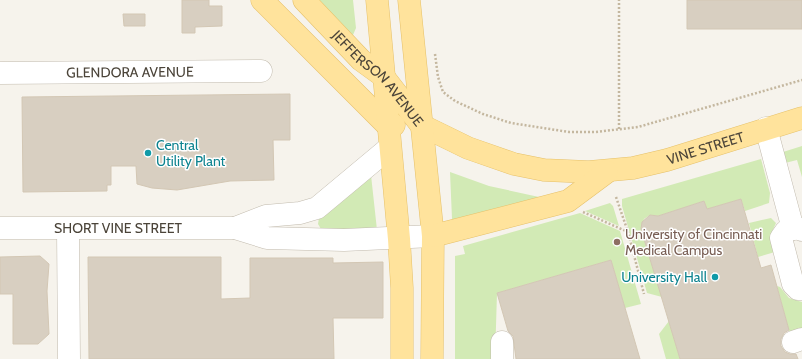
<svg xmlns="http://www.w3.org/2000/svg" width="802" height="359" viewBox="0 0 802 359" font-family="Cabin,sans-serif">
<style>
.green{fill:#d2eab5}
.building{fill:#d8cfc1;stroke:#d3c7b4}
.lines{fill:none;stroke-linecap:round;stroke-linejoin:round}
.minor-casing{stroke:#c2bbae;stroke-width:23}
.major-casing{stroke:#e6c16a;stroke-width:23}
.path{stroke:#c4b79f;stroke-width:2.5;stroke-dasharray:2 2;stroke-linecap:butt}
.minor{stroke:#fff;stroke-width:22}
.major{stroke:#ffe39c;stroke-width:22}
.culture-dot{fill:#0f9aa8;stroke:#fff;stroke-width:1.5}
.education-dot{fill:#8d6e63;stroke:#fff;stroke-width:1.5}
.labels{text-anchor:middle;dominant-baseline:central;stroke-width:3;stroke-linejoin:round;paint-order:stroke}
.street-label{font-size:14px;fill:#4b4439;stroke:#fff}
.culture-label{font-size:14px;fill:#0d838f;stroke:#fff;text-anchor:start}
.education-label{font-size:14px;fill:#785e54;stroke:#fff;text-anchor:start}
</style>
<rect width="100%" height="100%" fill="#f6f3ec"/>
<path class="green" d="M316 0H353L356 28 353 35Z
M802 146V177L797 160 785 163 783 152Z
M761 159 770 193 769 203 745 211 741 199 707 209 704 201 658 216 650 215 644 219 641 229 662 297 647 293 622 206V199Z
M450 172 489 186 539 197 454 223 452 219Z
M371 175 377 230 321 229 318 224 319 218Z
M610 203 613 206 619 226 585 211Z
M580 213 620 231 641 304 625 308 611 260 497 293 495 359H455V256L465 254 463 246Z
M771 218 776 223 771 234 775 252 758 257 749 223Z
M777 286 780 287 789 298 802 302V330L790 334Z
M669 321 680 359H666L659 334Z"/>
<path class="building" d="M182 0H209V6H222V26L195 27V33H182Z
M687 0H802V29H687Z
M123 14H145V26H124Z
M290 94V140H273L274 180 230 181 177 190 152 188 137 184 136 166H111V185H107V191L23 192 22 97Z
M741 199 761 268 771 265 789 330 784 333 781 339V346L785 352 790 354H796L798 359H680L641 229 642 222 650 215 658 216 704 201 707 209Z
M40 256 49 264 47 291 49 334 38 344H13V294H0V257Z
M88 257H221V299L250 298V258H333V263L383 262V318H333L334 359H89Z
M611 260 640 359H516L513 336 508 331 497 293Z"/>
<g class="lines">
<g class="minor-casing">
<g id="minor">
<path id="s1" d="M0 73 261 71"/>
<path d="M766 128 793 229"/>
<path id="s2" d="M0 228H235L267 238 344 240 433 236"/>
<path d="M235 228 266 216 300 213 317 208 389 148"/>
<path d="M68 229 69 359"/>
<path d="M802 230 797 228 786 231 781 238 793 284 798 289H802"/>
<path d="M502 342V359"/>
<path d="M793 342 802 339"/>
</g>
</g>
<g class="major-casing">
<g id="major">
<path d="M262 0 387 125H394"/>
<path id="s3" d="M304 0 361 60 383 76 421 125 468 148 514 164 544 170 589 172 633 168 667 160 802 118"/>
<path d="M377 0 399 239 402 288V359"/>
<path d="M409 0 433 236 432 359"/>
<path d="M433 236 568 201 607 172"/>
</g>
</g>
<path class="path" d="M435 54 438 77 443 92 455 101 483 114 511 123 569 132H596L638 127 802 80
M619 129V0
M616 197 628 232 644 294
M583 212 628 232"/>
<use href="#minor" class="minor"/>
<use href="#major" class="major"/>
</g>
<g class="culture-dot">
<circle cx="148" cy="153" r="4"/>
<circle cx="715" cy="277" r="4"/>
</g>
<circle class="education-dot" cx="617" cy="242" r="4"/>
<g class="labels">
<g class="street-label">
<text stroke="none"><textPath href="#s1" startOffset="130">GLENDORA AVENUE</textPath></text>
<text stroke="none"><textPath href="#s3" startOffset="108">JEFFERSON AVENUE</textPath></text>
<text stroke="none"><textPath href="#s3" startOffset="468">VINE STREET</textPath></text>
<text stroke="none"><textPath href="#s2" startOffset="118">SHORT VINE STREET</textPath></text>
</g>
<g class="culture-label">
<text x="156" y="145">Central<tspan x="156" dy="16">Utility Plant</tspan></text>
<text x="707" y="277" text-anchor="end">University Hall</text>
</g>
<g class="education-label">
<text x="625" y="234">University of Cincinnati<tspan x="625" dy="16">Medical Campus</tspan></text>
</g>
</g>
</svg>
